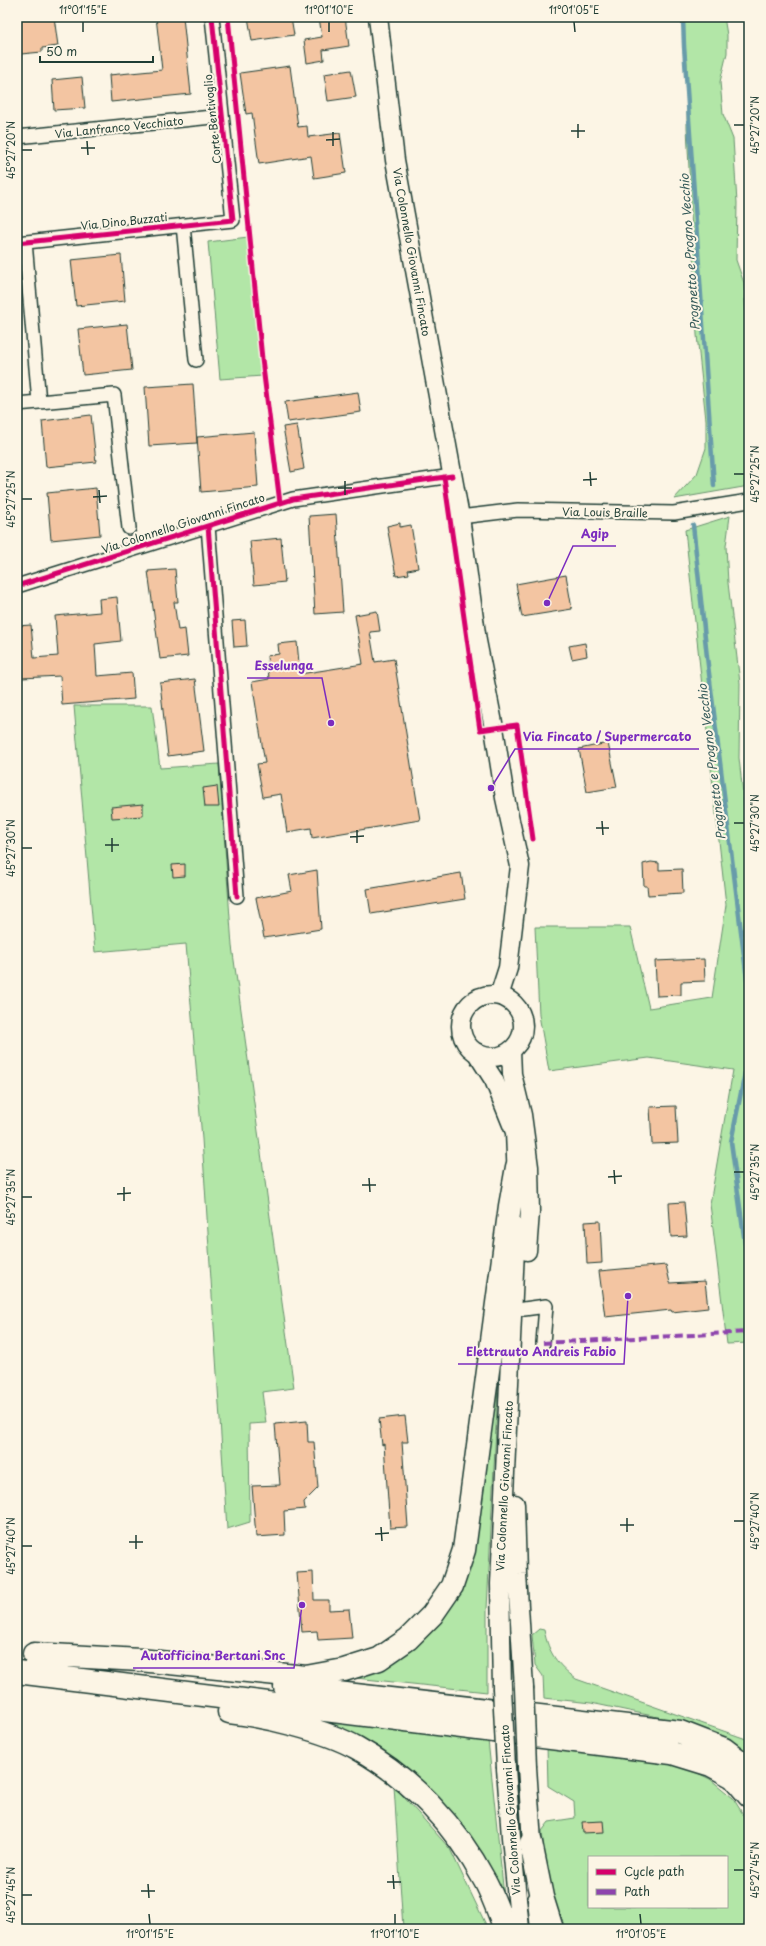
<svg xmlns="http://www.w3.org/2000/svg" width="766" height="1946" viewBox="0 0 766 1946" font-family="'Playpen Sans',sans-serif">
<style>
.green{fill:#b2e6a7;stroke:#68926e;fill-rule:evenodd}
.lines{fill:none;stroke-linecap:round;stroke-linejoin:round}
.stream{stroke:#679baa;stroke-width:4.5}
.building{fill:#f3c5a2;stroke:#1f3d34}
.minor-casing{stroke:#1f3d34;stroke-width:16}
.secondary-casing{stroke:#1f3d34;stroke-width:21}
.trunk-casing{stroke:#1f3d34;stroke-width:25}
.minor{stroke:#fcf5e5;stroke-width:13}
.secondary{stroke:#fcf5e5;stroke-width:18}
.trunk{stroke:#fcf5e5;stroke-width:22}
.secondary-bridge-casing{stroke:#1f3d34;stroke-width:21;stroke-linecap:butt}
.secondary-bridge{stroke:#fcf5e5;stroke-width:18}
.quiet{stroke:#8e44ad;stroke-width:4;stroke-dasharray:8 4;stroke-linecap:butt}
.cycleway-casing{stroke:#fcf5e5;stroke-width:8}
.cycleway{stroke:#d6006c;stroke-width:5}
.ticks{fill:none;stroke:#1f3d34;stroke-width:1.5}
.labels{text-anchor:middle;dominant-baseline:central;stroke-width:4;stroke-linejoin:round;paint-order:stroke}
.street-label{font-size:11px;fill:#1f3d34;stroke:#fcf5e5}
.water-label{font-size:12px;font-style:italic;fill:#375c5b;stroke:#fcf5e5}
.leader{fill:none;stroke:#7b2cbf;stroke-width:1.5}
.callout-dot{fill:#7b2cbf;stroke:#fcf5e5;stroke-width:1.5}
.callout-label{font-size:12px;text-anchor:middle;font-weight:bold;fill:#7b2cbf;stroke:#fcf5e5;stroke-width:4;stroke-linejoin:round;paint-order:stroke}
.neatline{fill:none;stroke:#1f3d34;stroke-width:1.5}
.ticks-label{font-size:10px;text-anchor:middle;fill:#1f3d34}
</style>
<rect width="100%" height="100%" fill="#fcf5e5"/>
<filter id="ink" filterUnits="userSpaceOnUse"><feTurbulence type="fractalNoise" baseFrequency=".025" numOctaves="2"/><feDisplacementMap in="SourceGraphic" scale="8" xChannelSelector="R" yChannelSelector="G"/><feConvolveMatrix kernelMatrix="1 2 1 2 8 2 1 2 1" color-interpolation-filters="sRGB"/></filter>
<g filter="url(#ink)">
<path class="green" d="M681 17H724L727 35V53L720 82 723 114 733 139 737 203 736 260 744 283 748 350 749 486 674 499 697 474 706 448V420L697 335 687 127V63Z
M248 237 263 376 220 379 208 242Z
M730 516 726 546 728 583 740 683 739 758 749 848V1343L727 1344 710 1204 733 1070 649 1058 549 1071 539 1015 535 927H630L649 1008 712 998 726 905 685 530Z
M74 706H152L160 768 219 764 232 946 294 1388 262 1392 266 1423 249 1424 250 1522 227 1529 202 1139 186 944 95 952Z
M500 1346 487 1609V1692L337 1676 352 1674 453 1591Z
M539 1629 544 1630C549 1654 557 1664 576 1679L749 1740V1756L686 1723 591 1703 544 1698 543 1676 535 1665 532 1635Z
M294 1717 488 1740 505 1906 462 1826Z
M547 1745 679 1764 710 1779 733 1798 749 1824V1910L742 1929H563L552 1907 547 1882 542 1831 549 1822 575 1818 574 1802 548 1786ZM589 1857H727V1907H589Z
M394 1786 450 1849 488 1929H403Z"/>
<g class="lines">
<path class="stream" d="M683 17 684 46 714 486
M693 525 707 657 749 996
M749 1053 731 1142 746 1251 749 1260"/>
</g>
<path class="building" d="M18 17H54L58 46 42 48V52L21 54 20 47H17V26L19 25Z
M156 17H183L191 94 111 102 109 75 162 70Z
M248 17H291L294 35 252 41Z
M319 17H345L349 46 323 50 324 60 307 63 304 40 322 37Z
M290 66 298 127 307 126 308 137 340 133 346 173 314 178 311 156 259 164 252 113 246 114 240 73Z
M351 70 356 97 328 101 324 74Z
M82 77 85 108 54 110 52 80Z
M121 255 125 301 76 306 71 260Z
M127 324 132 370 83 375 78 329Z
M193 384 197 443 149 446 145 387Z
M358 392 361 412 288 422 285 402Z
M91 415 96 462 46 467 42 421Z
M297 425 304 469 291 472 283 427Z
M254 432 258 487 201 492 197 437Z
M96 488 100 535 51 540 47 493Z
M336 514 343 612 315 614 309 516Z
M400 523V527L411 525 418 568 408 570 409 574 396 576 387 526Z
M281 538 285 582 254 585 250 541Z
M175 569 178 602H174L178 630 185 629 188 656 160 659 148 571Z
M566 575 572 609 522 617 516 584Z
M117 597 121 641 95 644 97 676 132 673 134 699 62 705 60 676 22 678 21 658H17V626L31 625 34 658 58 656 55 616 100 612 99 599Z
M377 611 380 631 370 632 375 662 394 659 420 820 312 838 311 828 287 832 281 794 263 797 257 764 265 763 252 682 269 679 267 656 279 654 278 644 297 642 300 674 363 664 355 615Z
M245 620 247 646 234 647 232 621Z
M585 643 587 656 572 659 569 646Z
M195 679 204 751 168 756 160 683Z
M608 743 617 787 587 792 579 749Z
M217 786 219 807H205L203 788Z
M143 804V816L112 818 111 807Z
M651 862 659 863V870L682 869 683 893 648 895 647 886H644L643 864Z
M185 864V876L173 877 172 865Z
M317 870 321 929 264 938 256 898 292 891 289 875Z
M461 873 465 899 371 914 367 889Z
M704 959 705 981 681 982V995L657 996 655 961Z
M676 1106 678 1143 652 1144 650 1107Z
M684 1202 687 1236 671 1237 669 1203Z
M600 1221 602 1263 587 1264 585 1222Z
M666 1265 670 1283 705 1281 708 1308 672 1312 671 1310 605 1317 599 1271Z
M405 1416 408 1442H402L408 1527 390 1528 384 1444 382 1445 379 1419Z
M307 1421 308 1442H314L318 1488 304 1502 305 1509 284 1511 285 1535 256 1537 252 1486 280 1485 275 1424Z
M313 1572 314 1600H329V1610L349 1609 352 1638 318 1640 317 1631 302 1632 297 1573Z
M603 1821 604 1832 583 1833 582 1822Z"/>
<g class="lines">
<g class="minor-casing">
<path id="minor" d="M17 137 222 116
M183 225 196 360
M17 243 233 220 212 17
M39 402 114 395 129 528
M17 404 39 402 25 242
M460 517 518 510 674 513 749 501
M208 526 237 896
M17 586 293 499 452 476
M524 1309 546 1306 543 1343"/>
</g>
<g class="secondary-casing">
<path id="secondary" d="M378 17 395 160 460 517 477 641 494 728 505 798 520 866 508 968 499 996
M461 1026a31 31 0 1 1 62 0a31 31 0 1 1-62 0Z
M511 1050 512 1074 522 1115 529 1167 530 1212 527 1251
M476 1052 494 1080 515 1132 517 1180
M515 1504 517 1574 524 1688
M502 1688 500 1584 516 1227
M527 1767 533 1857
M506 1768 511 1837 520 1929
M537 1900 540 1929"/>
</g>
<g class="trunk-casing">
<path id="trunk" d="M34 1654 140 1660 306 1677 344 1670 379 1659 408 1639 432 1615 452 1586 464 1550 510 1206 517 1167
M17 1672 672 1753 711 1765 733 1777 749 1796
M285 1687 680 1732 724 1749 749 1768
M229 1712C265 1716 325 1730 357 1748 411 1778 456 1826 485 1881 493 1896 499 1913 505 1929
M531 1843 542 1897 552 1929"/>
</g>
<use href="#minor" class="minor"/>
<use href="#secondary" class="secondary"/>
<use href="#trunk" class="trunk"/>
<g class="secondary-bridge-casing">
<path id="secondary-bridge" d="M502 1688 506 1768
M524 1688 527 1767"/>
</g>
<use href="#secondary-bridge" class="secondary-bridge"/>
<path class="quiet" d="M543 1343 749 1332"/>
<g class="cycleway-casing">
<path id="cycleway" d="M228 17 262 359 280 503
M17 243 233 220 212 17
M444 477 480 730 517 725 533 839
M208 526 237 896
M17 586 293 499 452 476"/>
</g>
<use href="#cycleway" class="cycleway"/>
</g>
</g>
<path class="ticks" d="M83 22V32M329 22V32M574 22 575 32M578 124V138M734 125H744M571 131H585M333 132V146M326 140 340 139M87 141 88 155M81 148H95M22 150H32M590 472 591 486M734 474H744M583 480 597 479M345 481V495M338 488H352M99 490 100 503M93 497 107 496M22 499H32M602 821 603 835M734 823H744M596 828H609M357 830V843M350 837 364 836M112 838V852M105 845H119M22 848H32M614 1170 615 1184M734 1172H744M608 1177 622 1176M369 1178 370 1192M362 1185H376M124 1187V1201M117 1194 131 1193M22 1197H32M627 1518V1532M734 1521H744M620 1525H634M381 1527 382 1541M375 1534 389 1533M136 1535V1549M129 1542H143M22 1546H32M734 1870H744M393 1875 394 1889M387 1882H401M148 1884 149 1898M141 1891H155M22 1895H32M149 1914 150 1924M395 1914V1924M640 1914 641 1924"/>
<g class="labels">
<g class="street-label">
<text transform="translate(212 119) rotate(-96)">Corte Bentivoglio</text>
<text transform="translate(119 127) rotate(-6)">Via Lanfranco Vecchiato</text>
<text transform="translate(124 221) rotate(-6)">Via Dino Buzzati</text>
<text transform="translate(412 252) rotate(80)">Via Colonnello Giovanni Fincato</text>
<text transform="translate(605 512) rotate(1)">Via Louis Braille</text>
<text transform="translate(183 523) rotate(-18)">Via Colonnello Giovanni Fincato</text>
<text transform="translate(504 1486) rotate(-87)">Via Colonnello Giovanni Fincato</text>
<text transform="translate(510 1810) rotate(-94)">Via Colonnello Giovanni Fincato</text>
</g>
<g class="water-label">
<text transform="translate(689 252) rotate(-94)">Prognetto e Progno Vecchio</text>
<text transform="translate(711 762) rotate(-97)">Prognetto e Progno Vecchio</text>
</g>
</g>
<path class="leader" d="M547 603L573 546H616M331 723L322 678H247M491 788L515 749H699M628 1296L624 1364H458M302 1605L294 1668H133"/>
<g class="callout-dot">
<circle cx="547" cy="603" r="4"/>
<circle cx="331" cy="723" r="4"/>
<circle cx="491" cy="788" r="4"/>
<circle cx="628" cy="1296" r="4"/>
<circle cx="302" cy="1605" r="4"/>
</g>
<g class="callout-label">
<text x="595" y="538">Agip</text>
<text x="284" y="670">Esselunga</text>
<text x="607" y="741">Via Fincato / Supermercato</text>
<text x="541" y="1356">Elettrauto Andreis Fabio</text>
<text x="213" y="1660">Autofficina Bertani Snc</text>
</g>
<rect width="766" height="1946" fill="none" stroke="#fcf5e5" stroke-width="44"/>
<rect x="588" y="1856" width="140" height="52" fill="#fcf5e5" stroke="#a4ab9e"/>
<rect x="596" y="1869" width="20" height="6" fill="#d6006c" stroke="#a4ab9e"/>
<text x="624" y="1876" font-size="12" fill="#1f3d34">Cycle path</text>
<rect x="596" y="1889" width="20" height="6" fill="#8e44ad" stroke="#a4ab9e"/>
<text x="624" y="1896" font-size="12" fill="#1f3d34">Path</text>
<path d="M40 56v6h113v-6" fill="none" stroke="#1f3d34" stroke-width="2"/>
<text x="46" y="56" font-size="12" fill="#1f3d34" stroke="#fcf5e5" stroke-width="3" paint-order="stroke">50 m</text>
<rect x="22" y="22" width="722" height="1902" class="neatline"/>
<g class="ticks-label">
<text x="83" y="14">11°01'15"E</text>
<text x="329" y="14">11°01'10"E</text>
<text x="574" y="14">11°01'05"E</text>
<text transform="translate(755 125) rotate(-90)" y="4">45°27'20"N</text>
<text transform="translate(11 150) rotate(-90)" y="4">45°27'20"N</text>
<text transform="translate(755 474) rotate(-90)" y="4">45°27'25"N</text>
<text transform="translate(11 499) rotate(-90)" y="4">45°27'25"N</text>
<text transform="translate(755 823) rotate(-90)" y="4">45°27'30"N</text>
<text transform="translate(11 848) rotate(-90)" y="4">45°27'30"N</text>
<text transform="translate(755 1172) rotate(-90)" y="4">45°27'35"N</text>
<text transform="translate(11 1197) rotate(-90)" y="4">45°27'35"N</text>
<text transform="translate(755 1521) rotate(-90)" y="4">45°27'40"N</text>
<text transform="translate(11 1546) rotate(-90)" y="4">45°27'40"N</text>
<text transform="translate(755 1870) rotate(-90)" y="4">45°27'45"N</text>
<text transform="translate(11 1895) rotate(-90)" y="4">45°27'45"N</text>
<text x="150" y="1938">11°01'15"E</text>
<text x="395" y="1938">11°01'10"E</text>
<text x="641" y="1938">11°01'05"E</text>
</g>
</svg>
